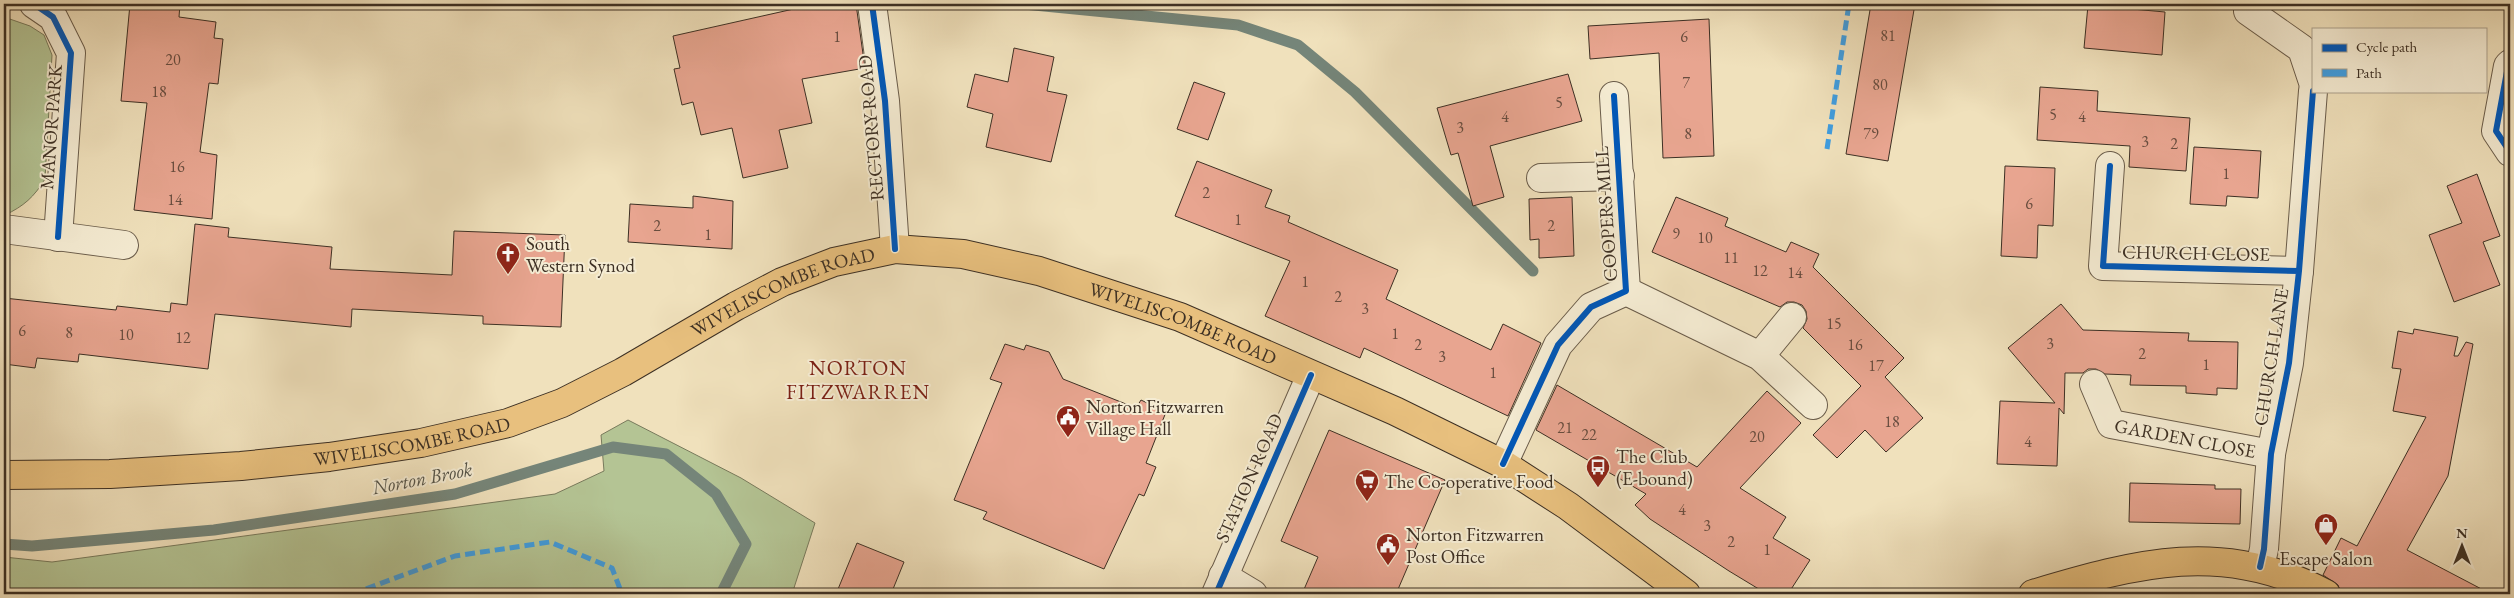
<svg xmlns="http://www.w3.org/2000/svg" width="2514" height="598" viewBox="0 0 2514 598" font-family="'EB Garamond',serif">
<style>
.green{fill:#b4c494;stroke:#787a5c}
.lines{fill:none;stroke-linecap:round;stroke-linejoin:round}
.stream{stroke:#758579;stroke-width:11}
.building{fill:#e8a590;stroke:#3d3024}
.minor-casing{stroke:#6a5c4a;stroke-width:30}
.major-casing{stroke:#3d3024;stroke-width:30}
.minor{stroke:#f5ecd3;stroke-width:28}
.major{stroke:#e8c07e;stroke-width:28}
.quiet{stroke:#3f9de0;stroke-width:5;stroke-dasharray:10 5;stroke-linecap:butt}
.cycleway-casing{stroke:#f5ecd3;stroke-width:9}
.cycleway{stroke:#0057b8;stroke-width:6}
.labels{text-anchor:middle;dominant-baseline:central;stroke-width:4;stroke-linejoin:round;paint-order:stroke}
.number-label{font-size:16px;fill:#684d3f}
.street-label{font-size:19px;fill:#3d3024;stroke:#f5ecd3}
.poi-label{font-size:19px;fill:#3d3024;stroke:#f5ecd3;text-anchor:start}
.water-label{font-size:20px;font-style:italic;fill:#545348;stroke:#f5ecd3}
.quarter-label{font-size:21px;letter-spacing:1px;fill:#7a1f14;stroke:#f5ecd3}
</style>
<rect width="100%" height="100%" fill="#f0e1bc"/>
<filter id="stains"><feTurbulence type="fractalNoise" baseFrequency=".004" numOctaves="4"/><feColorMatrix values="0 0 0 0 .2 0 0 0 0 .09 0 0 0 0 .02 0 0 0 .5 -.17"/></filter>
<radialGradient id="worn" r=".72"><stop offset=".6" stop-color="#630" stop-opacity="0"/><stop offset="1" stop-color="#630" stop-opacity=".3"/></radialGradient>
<path class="green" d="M4 17 30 26 44 35 52 55 45 179C34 197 24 206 5 215Z
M628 420 741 478 815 523 792 594H4V557L52 562 555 494 604 471 601 435Z"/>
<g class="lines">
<path class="stream" d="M1024 4 1238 25 1298 45 1355 92 1533 271
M4 544 32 546 214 530 455 494 613 447 666 454 716 494 746 544 721 594"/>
</g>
<path class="building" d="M130 4H180L179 17 216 22 214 38 223 39 218 84 209 83 200 152 217 155 212 219 134 210 147 103 121 101Z
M816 4H856L865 68 802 79 812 123 779 130 788 168 743 178 732 128 701 135 693 102 682 105 674 69 680 68 673 36Z
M1871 4H1915L1888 161 1846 154Z
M2088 5 2165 12 2162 55 2084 48Z
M1709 19 1714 156 1663 158 1659 53 1590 59 1588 26Z
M1014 48 1054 57 1047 91 1067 95 1051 162 986 147 993 114 967 107 975 74 1008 82Z
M1568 74 1582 121 1490 146 1504 197 1473 206 1458 153 1451 155 1437 108Z
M1194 82 1225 93 1208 140 1177 129Z
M2040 87 2098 91 2097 111 2190 118 2186 171 2129 167 2130 146 2037 140Z
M2194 147 2261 151 2258 198 2227 196 2226 206 2190 204Z
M1197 161 1272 190 1265 207 1290 216 1288 222 1398 270 1386 299 1491 350 1503 324 1541 343 1508 416 1364 348 1360 358 1265 316 1290 261 1175 216Z
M2005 166 2055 168 2053 226 2038 225 2037 258 2001 256Z
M2477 174 2500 236 2483 242 2500 285 2454 302 2429 235 2462 223 2447 186Z
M693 196 733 201 732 249 628 242 630 204 693 208Z
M1572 197 1574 256 1539 258V239L1530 240 1529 199Z
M1676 197 1728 218 1725 226 1786 252 1791 242 1819 254 1813 267 1904 358 1885 377 1923 418 1886 452 1865 430 1837 458 1813 435 1861 386 1803 328 1807 319 1806 311 1802 305 1794 302H1787L1780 307 1652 252Z
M195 224 229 228 228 237 332 247 330 269 452 275 454 231 565 235 561 327 483 324V316L352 309 351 327 215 314 208 369 79 354 78 362 37 358 35 368 4 364V298L116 310 117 306 170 312 171 303 187 305Z
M2061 304 2083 330 2189 333 2188 341 2238 342 2237 389 2217 388V395L2186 393V386L2130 385 2131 375 2105 374 2096 369H2088L2083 373H2065L2064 414 2059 408 2057 466 1997 464 2000 401 2055 403 2008 348Z
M2414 329 2458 337 2454 356H2458L2466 342 2473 344 2448 476 2407 550 2491 594H2341L2338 585 2323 575 2341 538 2357 546 2426 417 2393 411 2401 369 2392 368 2398 331 2413 334Z
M1005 344 1024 350 1026 345 1049 352 1063 379 1136 408 1141 400 1166 412 1146 463 1156 467 1144 496 1139 494 1104 569 983 519 987 512 954 500 1002 383 990 379Z
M1557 385 1697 467 1767 391 1801 423 1740 488 1786 517 1773 538 1810 560 1788 594H1767L1729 571 1650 519 1635 505 1646 494 1536 430Z
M1329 430 1445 480 1396 594H1302L1318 557 1281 541Z
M2130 483 2215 485V489H2241L2240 524 2129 522Z
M857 543 904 562 891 594H836Z"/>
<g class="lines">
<g class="minor-casing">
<g id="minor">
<path d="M34 4 53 17 71 53 58 237"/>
<path d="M872 4 885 101 895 249"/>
<path d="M2248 11 2302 49 2313 82"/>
<path d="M2510 64 2508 66 2496 131 2510 152"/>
<path d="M2110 166 2103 266 2299 271"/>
<path d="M1541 178 1620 176"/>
<path d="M4 229 124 245"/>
<path d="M1626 291 1760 356 1813 405"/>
<path d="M1760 356 1792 317"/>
<path id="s1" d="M2094 384 2111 424 2271 454"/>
<path d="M1503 464 1558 345 1591 307 1626 291 1614 96"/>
<path d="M2260 567 2264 549 2271 454 2289 363 2299 271 2313 91"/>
<path d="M1223 576 1253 594"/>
<path d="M1216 594 1311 375"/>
</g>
</g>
<g class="major-casing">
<g id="major">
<path id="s2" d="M4 475 110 474 241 466 329 457 421 443 508 423 562 403 623 372 736 306 782 282 834 262 895 249 963 254 1039 271 1180 317 1395 411 1503 464 1568 506 1686 594"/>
<path d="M2033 594C2137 563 2224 539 2326 594"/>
</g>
</g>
<use href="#minor" class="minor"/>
<use href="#major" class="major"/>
<path class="quiet" d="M1827 149 1849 4
M352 594 455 556 550 542 612 568 622 594"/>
<g class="cycleway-casing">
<path id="cycleway" d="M34 4 53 17 71 53 58 237
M872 4 885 101 895 249
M2510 64 2508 66 2496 131 2510 152
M2110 166 2103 266 2299 271
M1503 464 1558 345 1591 307 1626 291 1614 96
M2260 567 2264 549 2271 454 2289 363 2299 271 2313 91
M1216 594 1311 375"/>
</g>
<use href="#cycleway" class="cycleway"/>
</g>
<defs>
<g id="church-pin" transform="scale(1.25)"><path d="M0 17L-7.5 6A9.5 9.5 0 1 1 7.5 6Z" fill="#8f2418" stroke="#f5ecd3"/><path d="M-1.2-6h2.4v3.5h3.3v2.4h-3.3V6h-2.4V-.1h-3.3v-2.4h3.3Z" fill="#fff"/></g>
<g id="civic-pin" transform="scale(1.25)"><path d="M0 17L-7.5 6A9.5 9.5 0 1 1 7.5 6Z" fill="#8f2418" stroke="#f5ecd3"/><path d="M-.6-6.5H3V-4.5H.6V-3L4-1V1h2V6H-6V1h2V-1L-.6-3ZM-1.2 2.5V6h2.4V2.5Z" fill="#fff"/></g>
<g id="bus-pin" transform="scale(1.25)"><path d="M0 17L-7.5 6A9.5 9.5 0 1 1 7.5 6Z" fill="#8f2418" stroke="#f5ecd3"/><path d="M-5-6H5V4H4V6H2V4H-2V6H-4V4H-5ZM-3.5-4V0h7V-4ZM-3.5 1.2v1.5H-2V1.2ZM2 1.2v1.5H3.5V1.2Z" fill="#fff"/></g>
<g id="supermarket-pin" transform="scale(1.25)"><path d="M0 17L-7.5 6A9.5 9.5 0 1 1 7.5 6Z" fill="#8f2418" stroke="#f5ecd3"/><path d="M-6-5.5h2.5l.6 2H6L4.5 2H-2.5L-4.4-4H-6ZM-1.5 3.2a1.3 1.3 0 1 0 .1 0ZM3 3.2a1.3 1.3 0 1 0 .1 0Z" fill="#fff"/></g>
<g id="shop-pin" transform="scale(1.25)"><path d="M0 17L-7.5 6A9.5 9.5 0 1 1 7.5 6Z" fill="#8f2418" stroke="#f5ecd3"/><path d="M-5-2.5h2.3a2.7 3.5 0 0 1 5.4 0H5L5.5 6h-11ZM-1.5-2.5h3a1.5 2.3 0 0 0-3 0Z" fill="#fff"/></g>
</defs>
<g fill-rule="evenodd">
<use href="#church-pin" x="508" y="254"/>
<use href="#civic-pin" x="1068" y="417"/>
<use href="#bus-pin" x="1598" y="467"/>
<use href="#supermarket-pin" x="1367" y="481"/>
<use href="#shop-pin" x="2326" y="525"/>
<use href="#civic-pin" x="1388" y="545"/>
</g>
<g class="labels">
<g class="number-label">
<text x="1888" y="35">81</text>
<text x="837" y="36">1</text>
<text x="1684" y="36">6</text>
<text x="173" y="59">20</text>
<text x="1686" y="82">7</text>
<text x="1880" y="84">80</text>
<text x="159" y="91">18</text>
<text x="1559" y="102">5</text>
<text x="2053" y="114">5</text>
<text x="1505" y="116">4</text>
<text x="2082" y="116">4</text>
<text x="1460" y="127">3</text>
<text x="1688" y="133">8</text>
<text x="1871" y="133">79</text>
<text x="2145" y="141">3</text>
<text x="2174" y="143">2</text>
<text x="177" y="166">16</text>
<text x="2226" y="173">1</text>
<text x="1206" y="192">2</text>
<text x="175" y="199">14</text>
<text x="2029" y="203">6</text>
<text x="1238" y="219">1</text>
<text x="657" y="225">2</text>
<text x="1551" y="225">2</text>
<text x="1676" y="233">9</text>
<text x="708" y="234">1</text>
<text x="1705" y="237">10</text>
<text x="1731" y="257">11</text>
<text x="1760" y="270">12</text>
<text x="1795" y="272">14</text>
<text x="1305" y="281">1</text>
<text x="1338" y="296">2</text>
<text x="1365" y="308">3</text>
<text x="1834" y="323">15</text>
<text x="22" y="330">6</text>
<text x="69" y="332">8</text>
<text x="1395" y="333">1</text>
<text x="126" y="334">10</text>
<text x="183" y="337">12</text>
<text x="2050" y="343">3</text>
<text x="1418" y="344">2</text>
<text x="1855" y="344">16</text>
<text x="2142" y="353">2</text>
<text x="1442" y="356">3</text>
<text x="2206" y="364">1</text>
<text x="1876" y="365">17</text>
<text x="1493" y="372">1</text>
<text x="1892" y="421">18</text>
<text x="1565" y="427">21</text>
<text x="1589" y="434">22</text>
<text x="1757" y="436">20</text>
<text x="2028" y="441">4</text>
<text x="1682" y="509">4</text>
<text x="1707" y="525">3</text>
<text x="1731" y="541">2</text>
<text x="1767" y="549">1</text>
</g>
<g class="street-label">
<text transform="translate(51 127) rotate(-86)">MANOR PARK</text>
<text transform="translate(871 128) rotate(-95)">RECTORY ROAD</text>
<text transform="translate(1606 214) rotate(-94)">COOPERS MILL</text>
<text transform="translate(2196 253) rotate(1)">CHURCH CLOSE</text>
<text stroke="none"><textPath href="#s2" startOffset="814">WIVELISCOMBE ROAD</textPath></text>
<text stroke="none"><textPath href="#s2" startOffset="1234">WIVELISCOMBE ROAD</textPath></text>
<text transform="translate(2271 357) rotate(-81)">CHURCH LANE</text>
<text stroke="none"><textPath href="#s1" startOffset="119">GARDEN CLOSE</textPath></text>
<text stroke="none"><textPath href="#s2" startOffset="410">WIVELISCOMBE ROAD</textPath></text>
<text transform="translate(1249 478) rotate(-66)">STATION ROAD</text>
</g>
<g class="poi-label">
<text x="526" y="243">South<tspan x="526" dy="22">Western Synod</tspan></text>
<text x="1086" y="406">Norton Fitzwarren<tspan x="1086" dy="22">Village Hall</tspan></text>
<text x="1616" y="456">The Club<tspan x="1616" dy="22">(E-bound)</tspan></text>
<text x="1384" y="481">The Co-operative Food</text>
<text x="1406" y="534">Norton Fitzwarren<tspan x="1406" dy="22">Post Office</tspan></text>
<text x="2326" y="558" text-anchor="middle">Escape Salon</text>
</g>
<g class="water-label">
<text transform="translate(422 478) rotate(-11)">Norton Brook</text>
</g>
<g class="quarter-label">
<text x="858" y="367">NORTON<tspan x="858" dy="24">FITZWARREN</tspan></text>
</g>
</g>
<rect width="2514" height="598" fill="none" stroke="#f0e1bc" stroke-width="20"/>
<rect x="5" y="5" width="2504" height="588" fill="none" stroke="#3d3024" stroke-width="2.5"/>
<rect x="10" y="10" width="2494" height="578" fill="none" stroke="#3d3024"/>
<rect x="2312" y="28" width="175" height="65" fill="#f5ecd3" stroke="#aba18d"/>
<rect x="2322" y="44" width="25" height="8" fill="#0057b8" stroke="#aba18d"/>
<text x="2356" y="52" font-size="15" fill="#3d3024">Cycle path</text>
<rect x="2322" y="69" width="25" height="8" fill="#3f9de0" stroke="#aba18d"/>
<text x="2356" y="78" font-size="15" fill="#3d3024">Path</text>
<g transform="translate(2462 546)" stroke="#f5ecd3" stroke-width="4" paint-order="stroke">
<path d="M0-4L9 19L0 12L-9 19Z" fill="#3d3024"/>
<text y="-8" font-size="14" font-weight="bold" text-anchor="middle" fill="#3d3024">N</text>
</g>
<rect width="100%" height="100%" filter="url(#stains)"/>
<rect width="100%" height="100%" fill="url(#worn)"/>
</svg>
